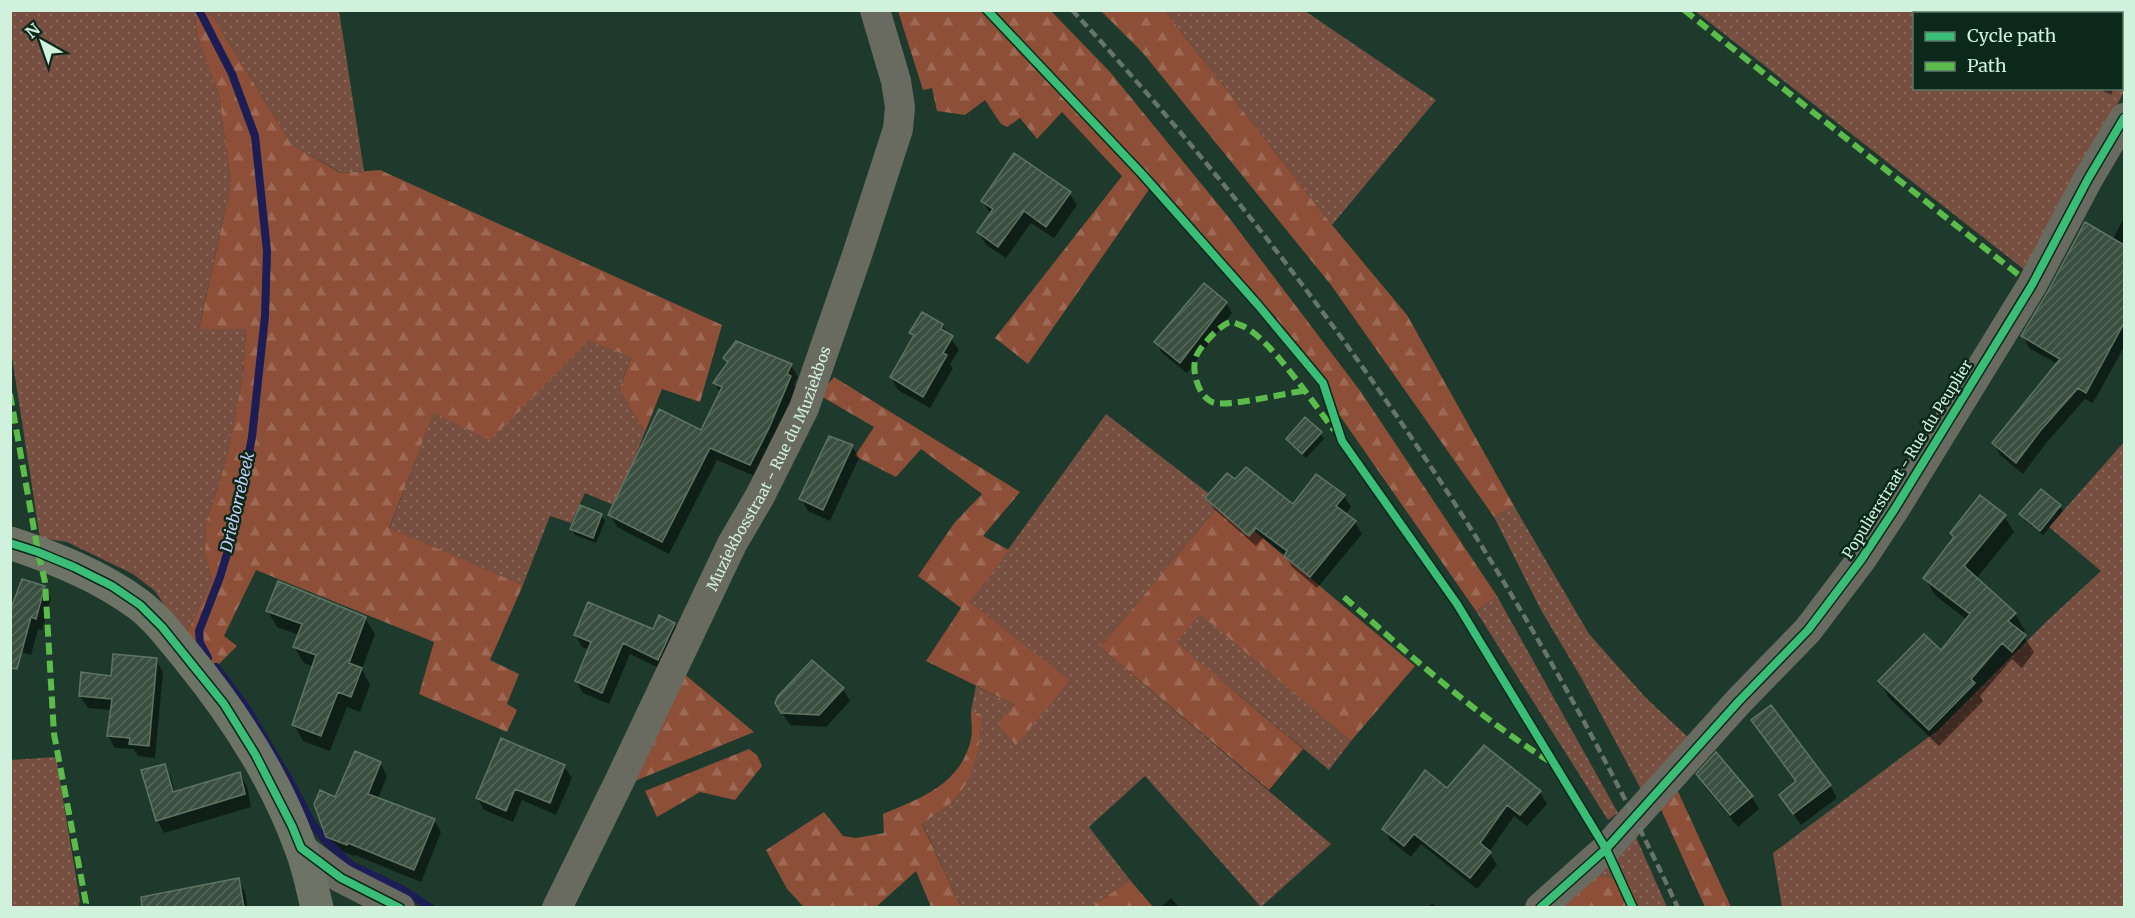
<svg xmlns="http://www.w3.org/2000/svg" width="2135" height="918" viewBox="0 0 2135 918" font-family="Merriweather,serif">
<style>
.grass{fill:url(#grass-dots);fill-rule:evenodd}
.forest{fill:url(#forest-firs)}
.shadow{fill:#0007}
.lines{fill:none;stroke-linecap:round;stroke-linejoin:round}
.stream{stroke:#1d1d55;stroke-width:8}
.building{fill:url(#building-hatch);stroke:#607464;stroke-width:1.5}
.minor{stroke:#696b61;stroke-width:30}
.major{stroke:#6d7466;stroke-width:33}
.rail{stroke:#677569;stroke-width:4.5;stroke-dasharray:9 4.5;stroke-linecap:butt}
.quiet{stroke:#5cbc4b;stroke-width:6;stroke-dasharray:12 6;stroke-linecap:butt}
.cycleway-casing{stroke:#0c281a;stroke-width:11}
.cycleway{stroke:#3abd76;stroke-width:8}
.labels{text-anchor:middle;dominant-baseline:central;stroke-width:5;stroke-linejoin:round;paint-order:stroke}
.street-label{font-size:15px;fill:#d0f1dc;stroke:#0c281a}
.water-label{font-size:16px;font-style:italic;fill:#cad0f8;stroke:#0c281a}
</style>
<defs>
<pattern id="grass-dots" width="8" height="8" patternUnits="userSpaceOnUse" patternTransform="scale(1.5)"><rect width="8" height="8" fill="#774f40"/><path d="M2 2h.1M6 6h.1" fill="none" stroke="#89695b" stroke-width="1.8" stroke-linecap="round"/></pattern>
<pattern id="forest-firs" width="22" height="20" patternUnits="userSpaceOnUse" patternTransform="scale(1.5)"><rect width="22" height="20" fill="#8e4f38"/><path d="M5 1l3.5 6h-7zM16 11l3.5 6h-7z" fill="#9d6954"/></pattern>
<pattern id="building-hatch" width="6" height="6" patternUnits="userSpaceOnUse" patternTransform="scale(1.5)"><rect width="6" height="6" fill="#3a4f3f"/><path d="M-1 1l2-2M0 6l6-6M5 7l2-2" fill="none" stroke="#55695a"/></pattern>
</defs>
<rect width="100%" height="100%" fill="#1d3a2c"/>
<path class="grass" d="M10 11H202L195 17 198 37 219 96 231 184 199 328 246 329 243 375 226 461 206 523 205 555 212 580 185 637 155 591 133 574 67 542 40 538 11 351Z
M203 11H339L364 171 342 173 292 145 214 18Z
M1165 11H1305L1436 100 1332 225Z
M1695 11H2124V92L2026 271ZM1914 14H2122V88H1914Z
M589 341 631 356 619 390 645 432 616 506 585 493 571 523 550 516 523 585 389 529 434 412 490 439Z
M1106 414 1221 503 1100 647 1331 844 1261 907 1145 776 1089 827 1130 880 1091 907H961L922 823C931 817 941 812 949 805 973 782 982 746 981 714L971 711 976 686 1015 705 1069 680 970 602Z
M2124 442V907H1782L1773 853 1938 730 2047 621 2101 571 2049 527Z
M1514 506 1589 634 1646 698 1690 739 1642 791 1582 679 1541 610 1494 517Z
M1497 596 1618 813 1608 820 1476 611Z
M1200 613 1351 741 1329 770 1175 642Z
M56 757 80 901 78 907 11 908V760Z
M1635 835 1667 907H1640L1630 881 1593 875Z"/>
<path class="forest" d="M203 10 214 18 292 145 341 173 380 170 722 325 700 402 662 389 645 432 619 390 631 357 589 341 490 440 434 413 389 528 523 585 490 660 519 674 507 704 517 710 507 732 419 694 434 642 256 570 224 636 237 646 212 671 185 637 212 580 205 555 206 523 226 461 243 375 246 329H199L231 184 219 96 198 37 195 16Z
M898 11H1051L1110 72 1230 219 1361 392 1497 596 1476 611 1324 393 1233 283 1150 188 1028 364 995 338 1122 176 1062 112 1037 139 1020 118 1007 127 1001 124 985 100 965 115 937 111 932 88 923 90Z
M1101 11H1165L1332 225 1407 315 1514 506 1494 517 1331 285 1143 53Z
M834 377 1020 492 983 536 1009 550 970 602 1070 680 1016 745 998 724 1015 705 926 661 961 608 918 576 955 522 982 494 921 449 896 477 855 456 874 427 819 395Z
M1221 503 1415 666 1351 741 1200 614 1176 642 1303 749 1269 790 1100 647Z
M683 673 754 732 635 781Z
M971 711 981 714C982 746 974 782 949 805 941 812 931 817 922 824L961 907H931L916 871 876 907H804L787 889 766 850 824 812 843 836 856 838 884 833 883 814C921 798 961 784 971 739 973 730 971 720 971 711Z
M749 749 757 755 762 766 735 800 700 792 657 817 645 791Z
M1675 785 1731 907H1705L1659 805Z
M1593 875 1630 881 1640 907 1556 908Z
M1130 880 1153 907H1091Z"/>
<path class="shadow" d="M2098 88H2114L2111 95Z
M1069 193 1077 205 1054 238 1031 223 1006 258 986 245 979 233 990 214 983 201Z
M2124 218V347L2093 403 2085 399 2046 443 2023 474 2000 455 1994 443 2058 364 2029 348 2023 336 2113 239Z
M1226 303 1232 313 1187 373 1162 353 1156 342Z
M942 325 959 350 950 364 953 368 930 408 898 390 891 377 914 338 911 333Z
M725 358 791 365 798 377 794 384 797 389 757 477 717 460 669 554 617 527 610 515 702 432 721 393 715 383 728 364Z
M1320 433 1324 439 1306 458 1291 445 1288 439Z
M852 446 859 458 830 521 808 511 801 499Z
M1235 481 1293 506 1344 496 1351 507 1345 515 1355 522 1362 534 1317 588 1292 567 1285 555 1263 538 1256 546 1214 509 1207 498Z
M2059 506 2063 511 2043 535 2024 520 2021 514Z
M581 507 601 515 605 521 596 543 575 535 572 529Z
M2004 516 2014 532 1976 579 2015 614 2025 631 2022 634 2034 652 2022 668 2012 659 1980 696 1983 701 1939 746 1889 698 1880 681 1941 653 1967 620 1935 595 1925 578 1955 539 1951 533Z
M44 587 51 599 42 630 38 629 31 655 11 649Z
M268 611 365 618 375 634 362 669 370 685 360 712 347 707 330 751 303 741 294 725 314 667 304 663 294 647 299 635 277 627Z
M674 624 681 636 665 671 630 654 609 704 583 693 576 681 590 650 582 647 575 634 654 631Z
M156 660 163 672 155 758 138 756 134 749 115 748 108 736 112 710 88 708 80 696 112 678Z
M812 662 843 689 850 701 826 727 790 725 776 703Z
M1753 720 1830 785 1837 798 1801 825 1781 796 1797 783Z
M380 763 387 776 378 799 434 820 441 832 421 882 355 855 354 856 335 849 328 836 336 799Z
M164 766 171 778 175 793 240 774 247 786 251 807 164 833 157 820Z
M564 766 572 778 556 815 522 800 513 822 484 810 477 798Z
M1698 774 1752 797 1759 809 1738 827 1705 787Z
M1447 790 1540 792 1547 804 1527 826 1514 816 1489 852 1497 865 1477 889 1421 844 1411 857 1390 840 1384 829Z
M238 880 245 892 248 908H179Z
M1171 898 1180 908H1160Z
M1432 903 1437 908H1428Z"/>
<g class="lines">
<path class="stream" d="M199 10 232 74 255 136 267 251 265 316 252 437 235 527 220 577 199 631 200 643 208 658
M216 667 246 707 290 781 312 823 325 840 351 865 402 889 431 908"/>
</g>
<path class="building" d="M1014 153 1071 192 1046 227 1024 211 998 247 977 232 993 209 981 201Z
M2085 222 2124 245V323L2086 393 2078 388 2040 431 2016 463 1992 443 2060 359 2021 336 2047 293Z
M1204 283 1227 302 1180 363 1154 342Z
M922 312 943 324 941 329 953 336 943 353 947 355 923 397 890 377 914 335 909 333Z
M736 341 792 364 787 374 791 376 769 428 750 465 710 448 662 542 608 515 659 409 701 430 722 387 713 383 728 362 723 358Z
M1305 417 1322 432 1302 454 1286 439Z
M829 436 853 445 823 510 799 499Z
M1246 467 1293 504 1316 474 1345 495 1336 506 1356 521 1310 577 1284 556 1287 551 1256 528 1249 536 1205 498 1227 473 1235 479Z
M2041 489 2061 505 2040 531 2019 514Z
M1980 495 2006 515 1964 566 2016 613 2008 621 2026 635 2012 652 2002 643 1971 679 1975 683 1929 730 1878 681 1924 634 1941 650 1970 614 1923 578 1954 537 1950 533Z
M580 505 602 514 593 538 570 529Z
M22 579 45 586 36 619 31 617 17 669 10 668V611Z
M278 581 366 617 349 663 362 668 351 697 338 692 321 736 292 725 316 655 293 647 302 624 266 611Z
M588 602 653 629 659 615 675 623 658 660 623 643 602 693 575 681 591 642 574 635Z
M113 654 157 658 149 746 129 744 130 738 107 736 112 699 79 696 81 672 111 676Z
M812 660 844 688 819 715 781 713 775 703 778 696Z
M1771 705 1831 785 1793 814 1779 795 1796 781 1751 720Z
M501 738 565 765 550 803 515 789 506 811 476 798Z
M1484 745 1541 791 1520 815 1507 805 1480 843 1491 852 1470 878 1414 834 1404 846 1382 829 1425 770 1447 788Z
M355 751 381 762 368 794 435 819 414 870 348 843 347 845 326 837 314 804 320 790 335 797Z
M1716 752 1753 796 1730 815 1696 774Z
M165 764 173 792 240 772 245 794 156 821 141 770Z
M239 878 244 908H142L141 897Z"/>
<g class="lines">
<g class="minor">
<path d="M301 848 341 878 400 908"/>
<path id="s1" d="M557 908 619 782 732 544 760 496 804 408 858 252 898 129 900 107 896 81 875 10"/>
<path d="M1540 908 1606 849 1739 701 1808 630 1861 560 1894 510 2032 285 2088 179 2124 118"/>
</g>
<path class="major" d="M10 543C55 558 100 576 138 604 158 619 172 639 188 658 233 713 275 778 300 846 308 865 312 887 317 908"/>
<path class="rail" d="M1072 10C1318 275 1525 580 1678 908"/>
<path class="quiet" d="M1684 10 2020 276
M1303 391C1285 393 1226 408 1212 402 1198 396 1191 370 1196 357 1199 348 1221 323 1231 322 1234 322 1237 324 1240 325 1267 333 1315 406 1334 430
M10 394 38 552 45 582 54 734 86 903 85 908
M1344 597C1410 655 1474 714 1549 761"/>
<g class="cycleway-casing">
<path id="cycleway" d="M987 10 1142 174 1258 305 1323 383 1342 441 1457 604 1606 849 1633 908
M10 543 38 552 74 567 112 586 140 605 162 627 224 704 255 754 292 826 301 848 341 878 400 908
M1540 908 1606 849 1739 701 1808 630 1861 560 1894 510 2032 285 2088 179 2124 118"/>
</g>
<use href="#cycleway" class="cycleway"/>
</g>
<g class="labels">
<g class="street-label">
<text transform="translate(1907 459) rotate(-58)">Populierstraat - Rue du Peuplier</text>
<text stroke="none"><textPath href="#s1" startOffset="488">Muziekbosstraat - Rue du Muziekbos</textPath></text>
</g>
<g class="water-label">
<text transform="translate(237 502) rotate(-77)">Drieborrebeek</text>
</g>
</g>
<rect width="2135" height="918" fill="none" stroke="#d0f1dc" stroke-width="24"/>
<rect x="1913" y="12" width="210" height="78" fill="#0c281a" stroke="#5a7868" stroke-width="1.5"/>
<rect x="1925" y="32" width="30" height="9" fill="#3abd76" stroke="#5a7868" stroke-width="1.5"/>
<text x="1967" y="42" font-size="18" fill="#d0f1dc">Cycle path</text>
<rect x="1925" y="62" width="30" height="9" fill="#5cbc4b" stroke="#5a7868" stroke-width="1.5"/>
<text x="1967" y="72" font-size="18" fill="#d0f1dc">Path</text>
<g transform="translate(42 42) rotate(320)" stroke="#0c281a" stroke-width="4.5" paint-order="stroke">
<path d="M0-4.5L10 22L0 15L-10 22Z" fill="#d0f1dc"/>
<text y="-9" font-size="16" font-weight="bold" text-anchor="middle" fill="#d0f1dc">N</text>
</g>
</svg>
